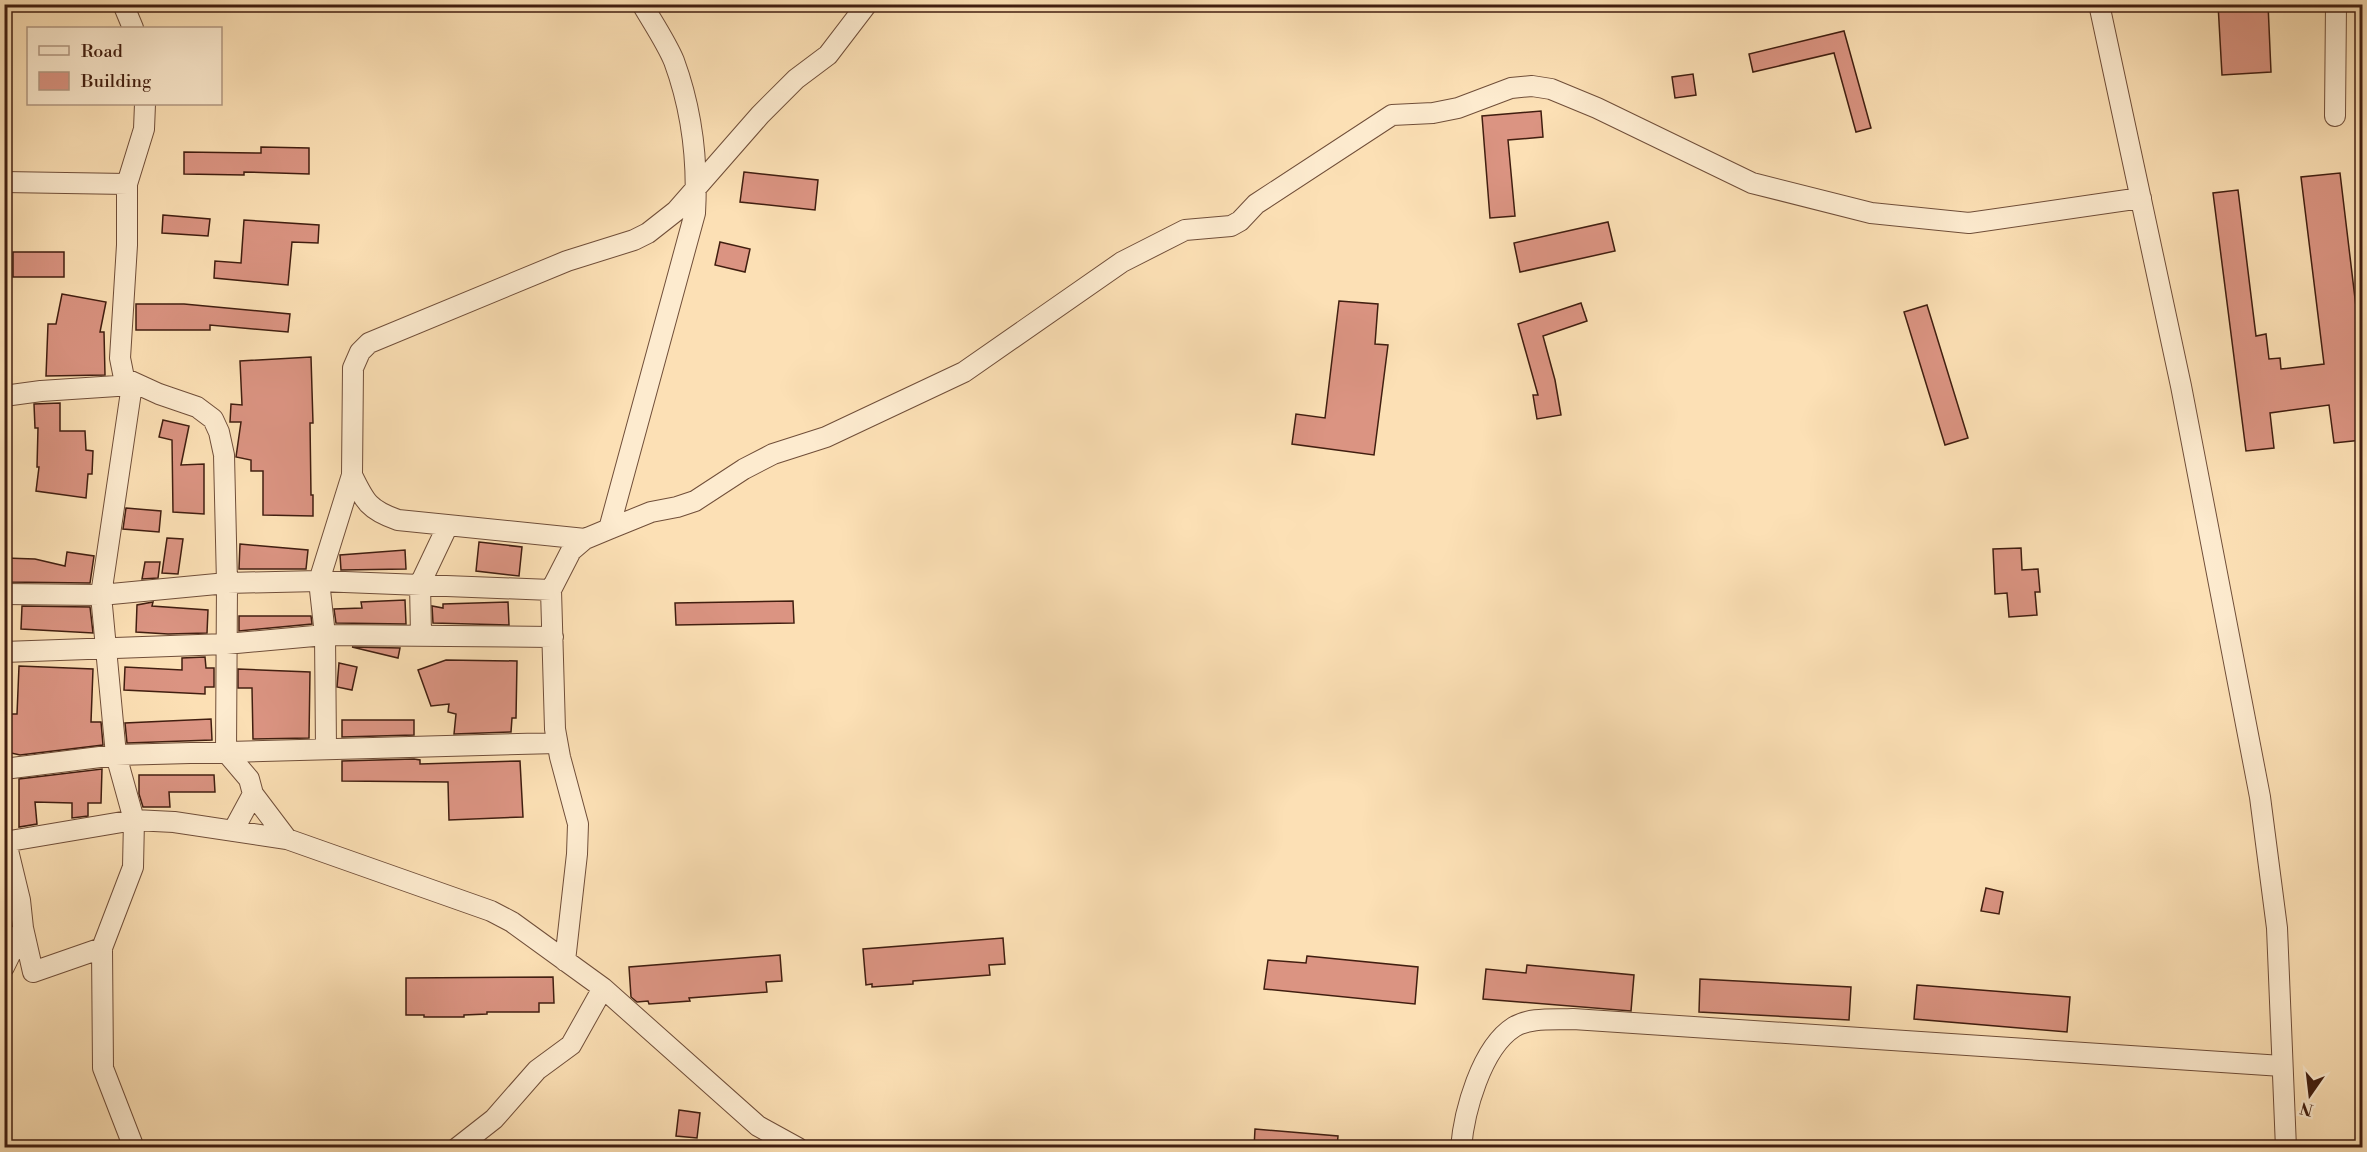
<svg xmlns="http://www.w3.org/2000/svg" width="2367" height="1152" viewBox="0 0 2367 1152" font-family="'Libre Bodoni',serif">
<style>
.building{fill:#db9482;stroke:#411e10;stroke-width:1.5}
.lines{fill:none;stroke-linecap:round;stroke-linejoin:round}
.minor-casing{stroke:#704e39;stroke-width:22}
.minor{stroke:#fdebcf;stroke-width:20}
</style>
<rect width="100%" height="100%" fill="#fce0b5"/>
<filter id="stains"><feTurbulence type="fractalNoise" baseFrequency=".00333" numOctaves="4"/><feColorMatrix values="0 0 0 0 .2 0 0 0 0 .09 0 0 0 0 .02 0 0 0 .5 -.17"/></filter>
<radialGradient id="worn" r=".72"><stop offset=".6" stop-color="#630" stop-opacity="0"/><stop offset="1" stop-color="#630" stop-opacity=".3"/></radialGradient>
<path class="building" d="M2218 4H2268L2271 72 2222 75Z
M1844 31 1871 128 1856 132 1834 53 1753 72 1749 54Z
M1693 74 1696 95 1675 98 1672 77Z
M1541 111 1543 137 1508 140 1515 216 1490 218 1482 116Z
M261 147 309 148V174L244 172V175L184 174V152L261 153Z
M744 172 818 180 815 210 740 202Z
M2340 173 2362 357V440L2334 443 2329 405 2270 413 2274 448 2246 451 2213 193 2238 190 2256 336 2266 334 2269 359 2280 358 2281 369 2324 364 2301 177Z
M163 215 210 219 208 236 162 233Z
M244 220 319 225 318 243 292 242 288 285 214 278 215 261 241 263Z
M1608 222 1615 251 1520 272 1514 243Z
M720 242 750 249 745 272 715 265Z
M13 252H64V277H13Z
M62 294 106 302 100 332H104L105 375 46 376 48 324H56Z
M1339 301 1378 304 1375 344 1388 345 1374 455 1292 444 1296 414 1325 418Z
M1581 303 1587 321 1543 336 1555 380 1561 415 1537 419 1533 395H1538L1518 324Z
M136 304H184L290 314 288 332 210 325V330H136Z
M1927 305 1968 438 1945 445 1904 312Z
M311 357 313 423H310L311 495H313V516L263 515V471H251V460L236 457 241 422H230L231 404 242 405 240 361Z
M60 403V431H85L86 450 93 451 92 474H88L86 498 36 491 39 467H37L38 428H35L34 404Z
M163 420 189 426 181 465 204 464V514L173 512 172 440 159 437Z
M126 508 161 511 159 532 123 529Z
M167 538 183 539 178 574 162 573Z
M479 542 522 547 519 576 476 571Z
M240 544 308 550 306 569H239Z
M2021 548 2022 570 2038 569 2040 592H2035L2037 615 2009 617 2007 593 1995 594 1993 549Z
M405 550 406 569 341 570 340 555Z
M67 552 94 556 90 583 6 582V558L35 559 65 566Z
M145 562H160L158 578 142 579Z
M405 600 406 624 336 623 334 609 362 608 361 602Z
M793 601 794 623 676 625 675 603Z
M153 602 152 606 208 610 207 633 168 634 136 632 137 605Z
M508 602 509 625 433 623 432 606 443 608V604Z
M22 606 90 607 93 633 21 629Z
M239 616H311L312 624 239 631Z
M352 647 400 648 398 658Z
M205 657 206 668H214V687H205V694L124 690 125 667 182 670V658Z
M446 660 517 661 516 718H512L511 732 454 734 456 714 448 712 449 704 431 706 418 670Z
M339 663 357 667 352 690 337 687Z
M19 666 93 669 91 722H101L103 745 20 755 11 753V734L4 735V714H17Z
M238 669 310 672 309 738 253 739 252 688H238Z
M211 719 212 740 127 743 125 723Z
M342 720H414V735L342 737Z
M414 759 420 760V764L520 761 523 817 449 820 448 782 342 781V761Z
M102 769 101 803H88V816L72 818V803L35 802 37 824 19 827V779Z
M139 775H214L215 792H169L170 807H143L139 794Z
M1986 888 2003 892 1999 914 1981 911Z
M1003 938 1005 964 989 965 990 975 913 981V984L872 987V984L866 985 863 949Z
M780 955 782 981 766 982 767 992 689 998 690 1001 649 1004 648 1001 637 1002 631 997 629 967Z
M1307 956 1418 967 1415 1004 1264 989 1268 960 1306 963Z
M1527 965 1634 975 1631 1011 1483 999 1486 969 1526 973Z
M553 977 554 1003H539V1012H487V1014L464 1015V1017H424V1015H406V978Z
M1700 979 1851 987 1849 1020 1699 1012Z
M1917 985 2070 997 2067 1032 1914 1019Z
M679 1110 700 1113 697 1138 676 1136Z
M1255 1129 1338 1136 1337 1148H1254Z"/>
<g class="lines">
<g class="minor-casing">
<path id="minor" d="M123 4 133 28
M2099 4 2181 386 2260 797 2277 928 2286 1148
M2335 116 2336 4
M4 182 127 184
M124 378 159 394 197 407 213 419 219 432 224 455 227 583 226 752 249 779 253 794 287 839
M132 385 101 595 116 755 134 820 133 867 102 948 103 1068 134 1148
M132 385 124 378 120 358 127 245V184L144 129 145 104
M4 396 41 391 132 385
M352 475C365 502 369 510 398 520L585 539
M609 529 695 213C698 162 692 110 674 61 666 42 653 23 642 4
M4 594 101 595 227 583 319 581 551 590
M421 635 420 584 448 525
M4 652 226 644 325 635 553 637
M326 749 325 635 319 581 352 475 353 368 360 352 369 343 567 261 634 240 648 233 676 211 760 115 796 79 828 55 867 4
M4 769 116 755 557 743
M233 831 253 794
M4 842 134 820 174 822 287 839 491 911 512 922 603 988 758 1126 798 1148
M23 928 33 972 102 948
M565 961 577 854 578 824 560 757 555 729 551 590 571 551 585 539 609 529 651 512 677 507 695 501 744 469 773 454 826 437 964 372 1122 262 1185 230 1231 226 1240 221 1256 204 1392 115 1433 113 1458 108 1511 88 1532 86 1551 89 1597 108 1752 183 1871 213 1969 223 2141 198
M4 967 23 928 20 900 6 842
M457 1148 494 1119 537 1070 571 1045 603 988
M1461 1148C1464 1112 1481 1048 1514 1027 1530 1017 1555 1020 1573 1019L2282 1066"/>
</g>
<use href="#minor" class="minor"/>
</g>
<rect width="2367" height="1152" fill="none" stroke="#fce0b5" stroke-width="24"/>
<rect x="6" y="6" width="2355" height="1140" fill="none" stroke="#411e10" stroke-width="3"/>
<rect x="12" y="12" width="2343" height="1128" fill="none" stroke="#411e10" stroke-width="1.5"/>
<rect x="27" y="27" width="195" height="78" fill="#fdebcf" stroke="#b29983" stroke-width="1.5"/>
<rect x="39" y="46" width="30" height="9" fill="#fdebcf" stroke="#b29983" stroke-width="1.5"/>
<text x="81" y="57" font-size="18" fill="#411e10">Road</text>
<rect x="39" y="72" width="30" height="18" fill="#db9482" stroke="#b29983" stroke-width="1.5"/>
<text x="81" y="87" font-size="18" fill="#411e10">Building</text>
<g transform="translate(2310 1095) rotate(194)" stroke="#fdebcf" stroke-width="4.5" paint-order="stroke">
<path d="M0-4.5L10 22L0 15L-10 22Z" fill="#411e10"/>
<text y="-9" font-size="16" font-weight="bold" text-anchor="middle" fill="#411e10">N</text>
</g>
<rect width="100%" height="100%" filter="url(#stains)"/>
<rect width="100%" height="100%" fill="url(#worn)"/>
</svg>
